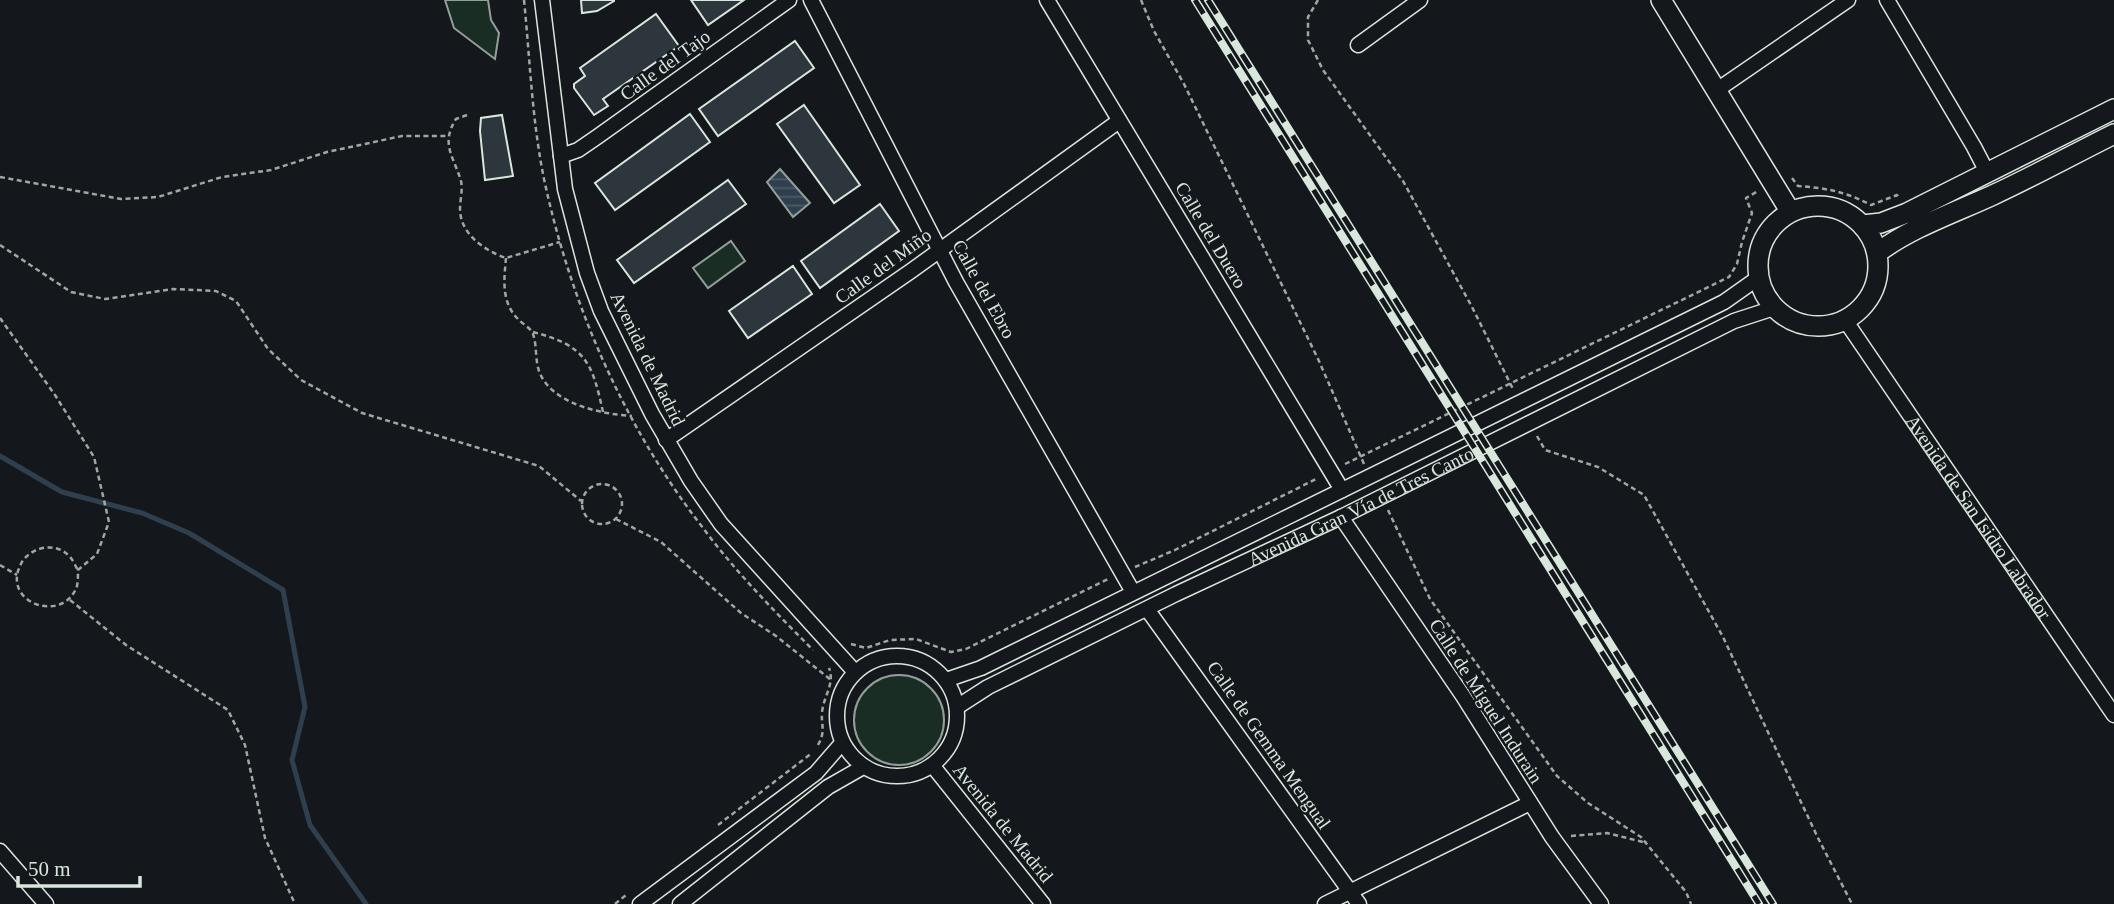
<svg xmlns="http://www.w3.org/2000/svg" width="2114" height="904" viewBox="0 0 2114 904" font-family="Georgia,serif">
<style>
.green{fill:#1a2d24;stroke:#939e99;stroke-width:2}
.water{fill:url(#water-rules);stroke:#939e99;stroke-width:2}
.lines{fill:none;stroke-linecap:round;stroke-linejoin:round}
.stream{stroke:#2f3f4d;stroke-width:5}
.building{fill:#2c363c;stroke:#d8e6dc;stroke-width:2}
.minor-casing{stroke:#d8e6dc;stroke-width:17}
.tertiary-casing{stroke:#d8e6dc;stroke-width:22}
.path{stroke:#9da8a2;stroke-width:2.5;stroke-dasharray:5 3.5;stroke-linecap:butt}
.minor{stroke:#14181c;stroke-width:14}
.tertiary{stroke:#14181c;stroke-width:19}
.rail-casing{stroke:#d8e6dc;stroke-width:8}
.rail{stroke:#14181c;stroke-width:5;stroke-dasharray:16;stroke-linecap:butt}
.labels{text-anchor:middle;dominant-baseline:central;stroke-width:5;stroke-linejoin:round;paint-order:stroke}
.street-label{font-size:19px;fill:#d8e6dc;stroke:#14181c}
</style>
<defs>
<pattern id="water-rules" width="6" height="5" patternUnits="userSpaceOnUse" patternTransform="scale(1.75)"><rect width="6" height="5" fill="#2f3f4d"/><path d="M0 2.5h6" fill="none" stroke="#4c5b66"/></pattern>
</defs>
<rect width="100%" height="100%" fill="#14181c"/>
<path class="green" d="M445 0H488L491 20 499 33 495 59 454 28Z
M731 241 745 261 708 288 693 268Z
M854 720a45 45 0 1 1 90 0a45 45 0 1 1-90 0Z"/>
<path class="water" d="M780 169 810 203 793 217 767 182Z"/>
<g class="lines">
<path class="stream" d="M0 456 62 492 142 513 189 533 283 590 305 707 292 760 310 825 366 904"/>
</g>
<path class="building" d="M581 0H614V1L597 11 582 13Z
M691 0H744L708 25Z
M656 14 679 46 603 99 608 106 594 115 574 88V84L585 76 580 68Z
M795 41 814 68 718 136 699 109Z
M804 105 860 185 834 203 777 124Z
M690 114 710 142 615 210 595 183Z
M502 115 513 176 485 180 480 131 481 118Z
M728 180 746 204 634 283 617 260Z
M880 204 899 231 820 288 801 261Z
M793 266 812 294 748 338 729 311Z"/>
<g class="lines">
<g class="minor-casing">
<g id="minor">
<path d="M542 0 565 189 587 273 601 311 652 414 691 481 721 524 855 672"/>
<path d="M811 0 956 282 1133 592"/>
<path d="M1047 0 1342 490"/>
<path d="M1887 0 1974 147 1987 172"/>
<path d="M1358 45 1420 0"/>
<path d="M1717 90 1848 0"/>
<path d="M561 156 578 150 597 137 789 0"/>
<path id="s1" d="M1845 320 2114 715"/>
<path d="M666 440 911 271 1119 121"/>
<path d="M1341 517 1463 696 1552 837 1601 904"/>
<path d="M1147 609 1359 904"/>
<circle cx="897" cy="716" r="60"/>
<path d="M946 680 981 668 1724 302 1758 278"/>
<path id="s2" d="M957 707 988 687 1176 594 1341 517 1734 321 1774 308"/>
<path d="M932 765 1043 904"/>
<path d="M0 851 46 904"/>
<path d="M640 904 816 773 842 743"/>
<path d="M680 904 828 787 863 767"/>
<path d="M1325 904 1530 803"/>
</g>
</g>
<g class="tertiary-casing">
<path id="tertiary" d="M1661 0 1790 211
M1758 266a60 60 0 1 1 120 0a60 60 0 1 1-120 0Z
M1863 225 1881 223 1907 213 2114 109
M1877 253C1912 227 1954 213 1993 195 2034 176 2074 154 2114 134"/>
</g>
<path class="path" d="M524 0C530 60 532 120 544 179 571 305 624 426 703 528 734 570 776 613 813 650
M1141 0 1154 31 1184 84 1319 361 1364 464
M1318 0 1308 17V40L1323 70 1403 181 1472 307 1513 389
M467 115 456 119C440 144 454 157 461 181 463 190 460 200 460 209 460 234 485 251 506 258L560 242
M0 177 121 199 158 197 222 177 271 170 327 152 402 136H448
M1792 178 1798 186C1827 188 1846 192 1871 205L1897 195 1898 197
M0 245 71 292 105 299 173 289 216 291 236 301 268 349 301 380 362 413 539 466 581 501
M506 258C504 280 501 302 518 319 522 324 531 328 533 334 537 345 535 359 539 371 551 404 601 414 632 416
M0 318 55 395 94 457 109 522 97 554 78 570C78 575 78 581 77 586 65 622 8 606 18 571 20 566 22 560 26 557 37 546 57 543 69 556 73 559 75 566 78 570
M533 332C586 346 592 362 603 412
M1537 436 1545 450 1598 467 1644 495 1723 637 1818 838 1852 904
M1345 464 1729 277 1737 264 1742 242 1752 213 1746 198 1758 191
M582 504a20 20 0 1 1 40 0a20 20 0 1 1-40 0Z
M1388 510 1430 599 1557 776 1588 803 1641 837 1686 892 1691 904
M616 519 661 542 741 613 776 636 831 680
M0 565 17 575
M1135 567 1175 550 1318 478
M70 600 126 645 228 710 245 745 265 838 295 904
M851 644 866 648 890 640 916 639 951 652 966 649 1110 578
M818 745C826 731 821 726 822 712 824 695 835 684 829 668
M718 825 812 753
M1571 836 1607 833 1647 843
M615 904 626 895"/>
<use href="#minor" class="minor"/>
<use href="#tertiary" class="tertiary"/>
<g class="rail-casing">
<path id="rail" d="M1195 0 1759 904
M1208 0 1773 904"/>
</g>
<use href="#rail" class="rail"/>
</g>
<g class="labels">
<g class="street-label">
<text transform="translate(665 65) rotate(-36)">Calle del Tajo</text>
<text transform="translate(1211 235) rotate(59)">Calle del Duero</text>
<text transform="translate(883 266) rotate(-36)">Calle del Miño</text>
<text transform="translate(984 289) rotate(61)">Calle del Ebro</text>
<text transform="translate(648 359) rotate(64)">Avenida de Madrid</text>
<text stroke="none"><textPath href="#s2" startOffset="455">Avenida Gran Vía de Tres Cantos</textPath></text>
<text stroke="none"><textPath href="#s1" startOffset="238">Avenida de San Isidro Labrador</textPath></text>
<text transform="translate(1486 701) rotate(57)">Calle de Miguel Indurain</text>
<text transform="translate(1269 745) rotate(55)">Calle de Gemma Mengual</text>
<text transform="translate(1003 823) rotate(51)">Avenida de Madrid</text>
</g>
</g>
<path d="M18 876v10h122v-10" fill="none" stroke="#d8e6dc" stroke-width="3.5"/>
<text x="28" y="876" font-size="21" fill="#d8e6dc" stroke="#14181c" stroke-width="5" paint-order="stroke">50 m</text>
</svg>
